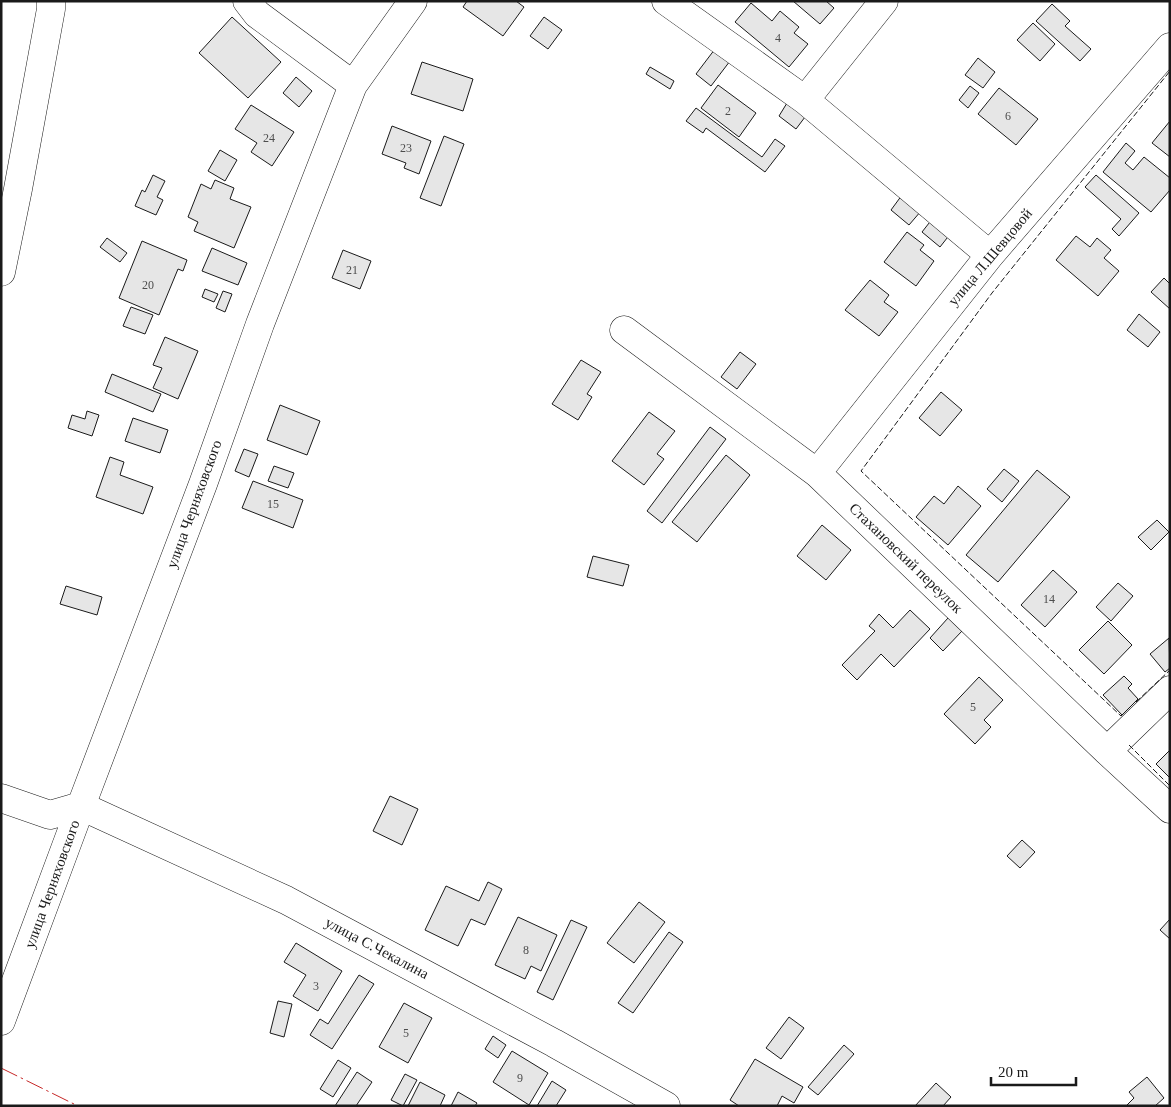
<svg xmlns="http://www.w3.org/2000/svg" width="1171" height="1107" viewBox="0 0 1171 1107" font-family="Georgia,serif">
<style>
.building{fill:#e6e6e6;stroke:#1a1a1a}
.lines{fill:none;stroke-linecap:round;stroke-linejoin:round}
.minor-casing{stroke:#1a1a1a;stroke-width:29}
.minor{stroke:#fff;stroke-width:28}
.fence{stroke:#1a1a1a;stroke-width:1;stroke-dasharray:6 2.5;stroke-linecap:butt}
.power{stroke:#c62828;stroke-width:1;stroke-dasharray:18 4 2.5 4;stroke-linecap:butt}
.labels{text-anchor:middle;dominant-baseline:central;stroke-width:4;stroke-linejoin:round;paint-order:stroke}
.number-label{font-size:12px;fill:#4d4d4d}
.street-label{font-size:15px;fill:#1a1a1a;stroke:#fff}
</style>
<rect width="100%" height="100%" fill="#fff"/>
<path class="building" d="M467 1H516L524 7 503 36 463 7Z
M793 1H826L834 8 820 24Z
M751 3 772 21 780 11 799 27 794 33 808 44 789 67 735 22Z
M1052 4 1070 21 1065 26 1091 49 1080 61 1036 21Z
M232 17 281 62 248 98 199 53Z
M544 17 562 30 548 49 530 36Z
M1033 23 1055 44 1040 61 1017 40Z
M715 49 730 61 711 86 696 74Z
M978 58 995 72 983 88 965 75Z
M422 62 473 79 463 111 411 94Z
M650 67 674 81 670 89 646 74Z
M296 77 312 91 299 107 283 93Z
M718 85 756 113 739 137 701 108Z
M970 86 979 93 968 108 959 100Z
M999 88 1038 119 1016 145 978 114Z
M787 103 805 117 796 129 779 116Z
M251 105 294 132 272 166 251 152 257 143 235 129Z
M696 108 762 157 775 139 785 146 765 172 706 128 703 133 686 121Z
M1170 121V157L1152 143Z
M392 126 431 141 419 174 404 168 406 163 382 154Z
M444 136 464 144 441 206 420 198Z
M1126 143 1135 151 1125 163 1133 170 1144 157 1170 178V190L1151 212 1103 172Z
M220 150 237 160 225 181 208 171Z
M153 175 165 181 157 197 163 200 156 215 135 206 142 190 145 192Z
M1096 175 1139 213 1119 236 1112 229 1121 219 1085 187Z
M215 180 234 188 230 199 251 207 234 248 194 231 198 222 188 217 201 184 211 189Z
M902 195 921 211 909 225 891 210Z
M933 218 951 233 940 247 922 232Z
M907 232 924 245 920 250 934 261 916 286 884 262Z
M1076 236 1090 247 1097 238 1111 250 1104 258 1119 271 1098 296 1056 260Z
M107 238 127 253 120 262 100 247Z
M142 241 187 260 183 271 178 269 159 315 119 298Z
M212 248 247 263 238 285 202 271Z
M343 250 371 261 360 289 332 278Z
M1164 278 1170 284V309L1151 292Z
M870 280 889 295 884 302 898 312 879 336 845 310Z
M205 289 218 294 214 302 202 297Z
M223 291 232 294 225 312 216 308Z
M131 307 153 315 145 334 123 326Z
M1139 314 1160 332 1148 347 1127 330Z
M165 337 198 351 178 399 153 388 162 368 153 365Z
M740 352 756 364 737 389 721 377Z
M581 360 601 372 587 394 592 397 578 420 552 404Z
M112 374 161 394 153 412 105 392Z
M941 392 962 410 940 436 919 418Z
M280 405 320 421 307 455 267 440Z
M87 411 99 415 92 436 68 428 72 415 85 419Z
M649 412 675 431 657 454 664 459 644 485 612 461Z
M133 418 168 430 160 453 125 441Z
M710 427 726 439 662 523 647 511Z
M244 449 258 454 249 477 235 471Z
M726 455 750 475 697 542 672 522Z
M110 457 124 462 120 475 153 487 143 514 96 497Z
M274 466 294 473 288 488 268 481Z
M1004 469 1019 481 1002 502 987 489Z
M1037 470 1070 497 998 582 966 555Z
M253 481 303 500 293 528 242 508Z
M958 486 981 506 948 545 916 517 934 496 944 504Z
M1157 520 1169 532 1151 550 1138 537Z
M822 525 851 550 826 580 797 556Z
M593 556 629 565 623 586 587 577Z
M1053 570 1077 592 1045 627 1021 605Z
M1118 583 1133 596 1111 621 1096 607Z
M66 586 102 597 97 615 60 604Z
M910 610 930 629 894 667 881 654 857 680 842 665 875 631 869 626 879 614 893 628Z
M948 618 962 631 943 651 930 638Z
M1108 621 1132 645 1104 674 1079 650Z
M1169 638 1170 668 1165 672 1150 654Z
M1124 676 1132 684 1128 688 1138 699 1122 715 1103 695Z
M979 677 1003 700 984 720 991 727 975 744 944 714Z
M1170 750V778L1156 764Z
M390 796 418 809 402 845 373 831Z
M1022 840 1035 852 1020 868 1007 856Z
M488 882 502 889 485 925 471 919 458 946 425 930 446 886 479 901Z
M639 902 665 922 634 963 607 943Z
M518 917 557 935 541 971 531 966 525 979 495 965Z
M1170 919V939L1160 930Z
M571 920 587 927 553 1000 537 992Z
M669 932 683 942 633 1013 618 1003Z
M296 943 342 971 318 1011 293 996 306 975 284 962Z
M359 975 374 984 332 1049 310 1035 320 1019 328 1024Z
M278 1001 292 1004 284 1037 270 1033Z
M404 1003 432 1018 408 1063 379 1047Z
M789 1017 804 1028 781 1059 766 1048Z
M493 1036 506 1045 498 1058 485 1049Z
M844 1045 854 1054 818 1095 808 1087Z
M512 1051 548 1073 529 1105 493 1082Z
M755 1059 803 1087 794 1103 782 1096 777 1106H739L730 1100Z
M338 1060 351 1068 333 1097 320 1089Z
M357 1072 372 1082 356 1106H335Z
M405 1074 417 1080 403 1106 391 1100Z
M1147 1077 1164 1098 1155 1106H1126L1134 1098 1129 1092Z
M552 1081 566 1090 556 1106H537Z
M420 1082 445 1095 440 1106H408Z
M936 1083 951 1097 943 1106H915Z
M458 1092 477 1103 475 1106H451Z"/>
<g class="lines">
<g class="minor-casing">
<path id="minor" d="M247 1 257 14 353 85
M666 1 805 100 990 255
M805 100 884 1
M1 272 18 189 51 9V1
M624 330 817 473 1107 751 1170 809
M817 473 990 255 1170 47
M1107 751 1170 690
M1 798 50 815 81 806
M81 806 286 900 554 1043 666 1106
M1 1021 81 806 203 484 260 324 353 85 413 1"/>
</g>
<use href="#minor" class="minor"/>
<path class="fence" d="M1136 702 1170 670
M1123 714 1121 716 861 471 992 293 1170 71
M1129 745 1170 786"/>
<path class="power" d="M1 1068 78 1106"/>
</g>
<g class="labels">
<g class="number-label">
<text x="778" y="38">4</text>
<text x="728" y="111">2</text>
<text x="1008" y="116">6</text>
<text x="269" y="138">24</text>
<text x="406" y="148">23</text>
<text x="352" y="270">21</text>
<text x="148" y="285">20</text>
<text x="273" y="504">15</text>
<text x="1049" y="599">14</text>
<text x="973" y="707">5</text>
<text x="526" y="950">8</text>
<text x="316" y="986">3</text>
<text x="406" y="1033">5</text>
<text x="520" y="1078">9</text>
</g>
<g class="street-label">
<text transform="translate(990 257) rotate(-50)">улица Л.Шевцовой</text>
<text transform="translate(194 504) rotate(-70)">улица Черняховского</text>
<text transform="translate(906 558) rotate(44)">Стахановский переулок</text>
<text transform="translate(52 884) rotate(-70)">улица Черняховского</text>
<text transform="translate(377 948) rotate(28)">улица С.Чекалина</text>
</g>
</g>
<rect width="1171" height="1107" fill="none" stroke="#1a1a1a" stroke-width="5"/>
<path d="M991 1077v8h85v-8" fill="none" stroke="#1a1a1a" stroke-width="2.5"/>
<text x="998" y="1077" font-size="15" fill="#1a1a1a" stroke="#ffffff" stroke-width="4" paint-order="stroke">20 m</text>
</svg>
